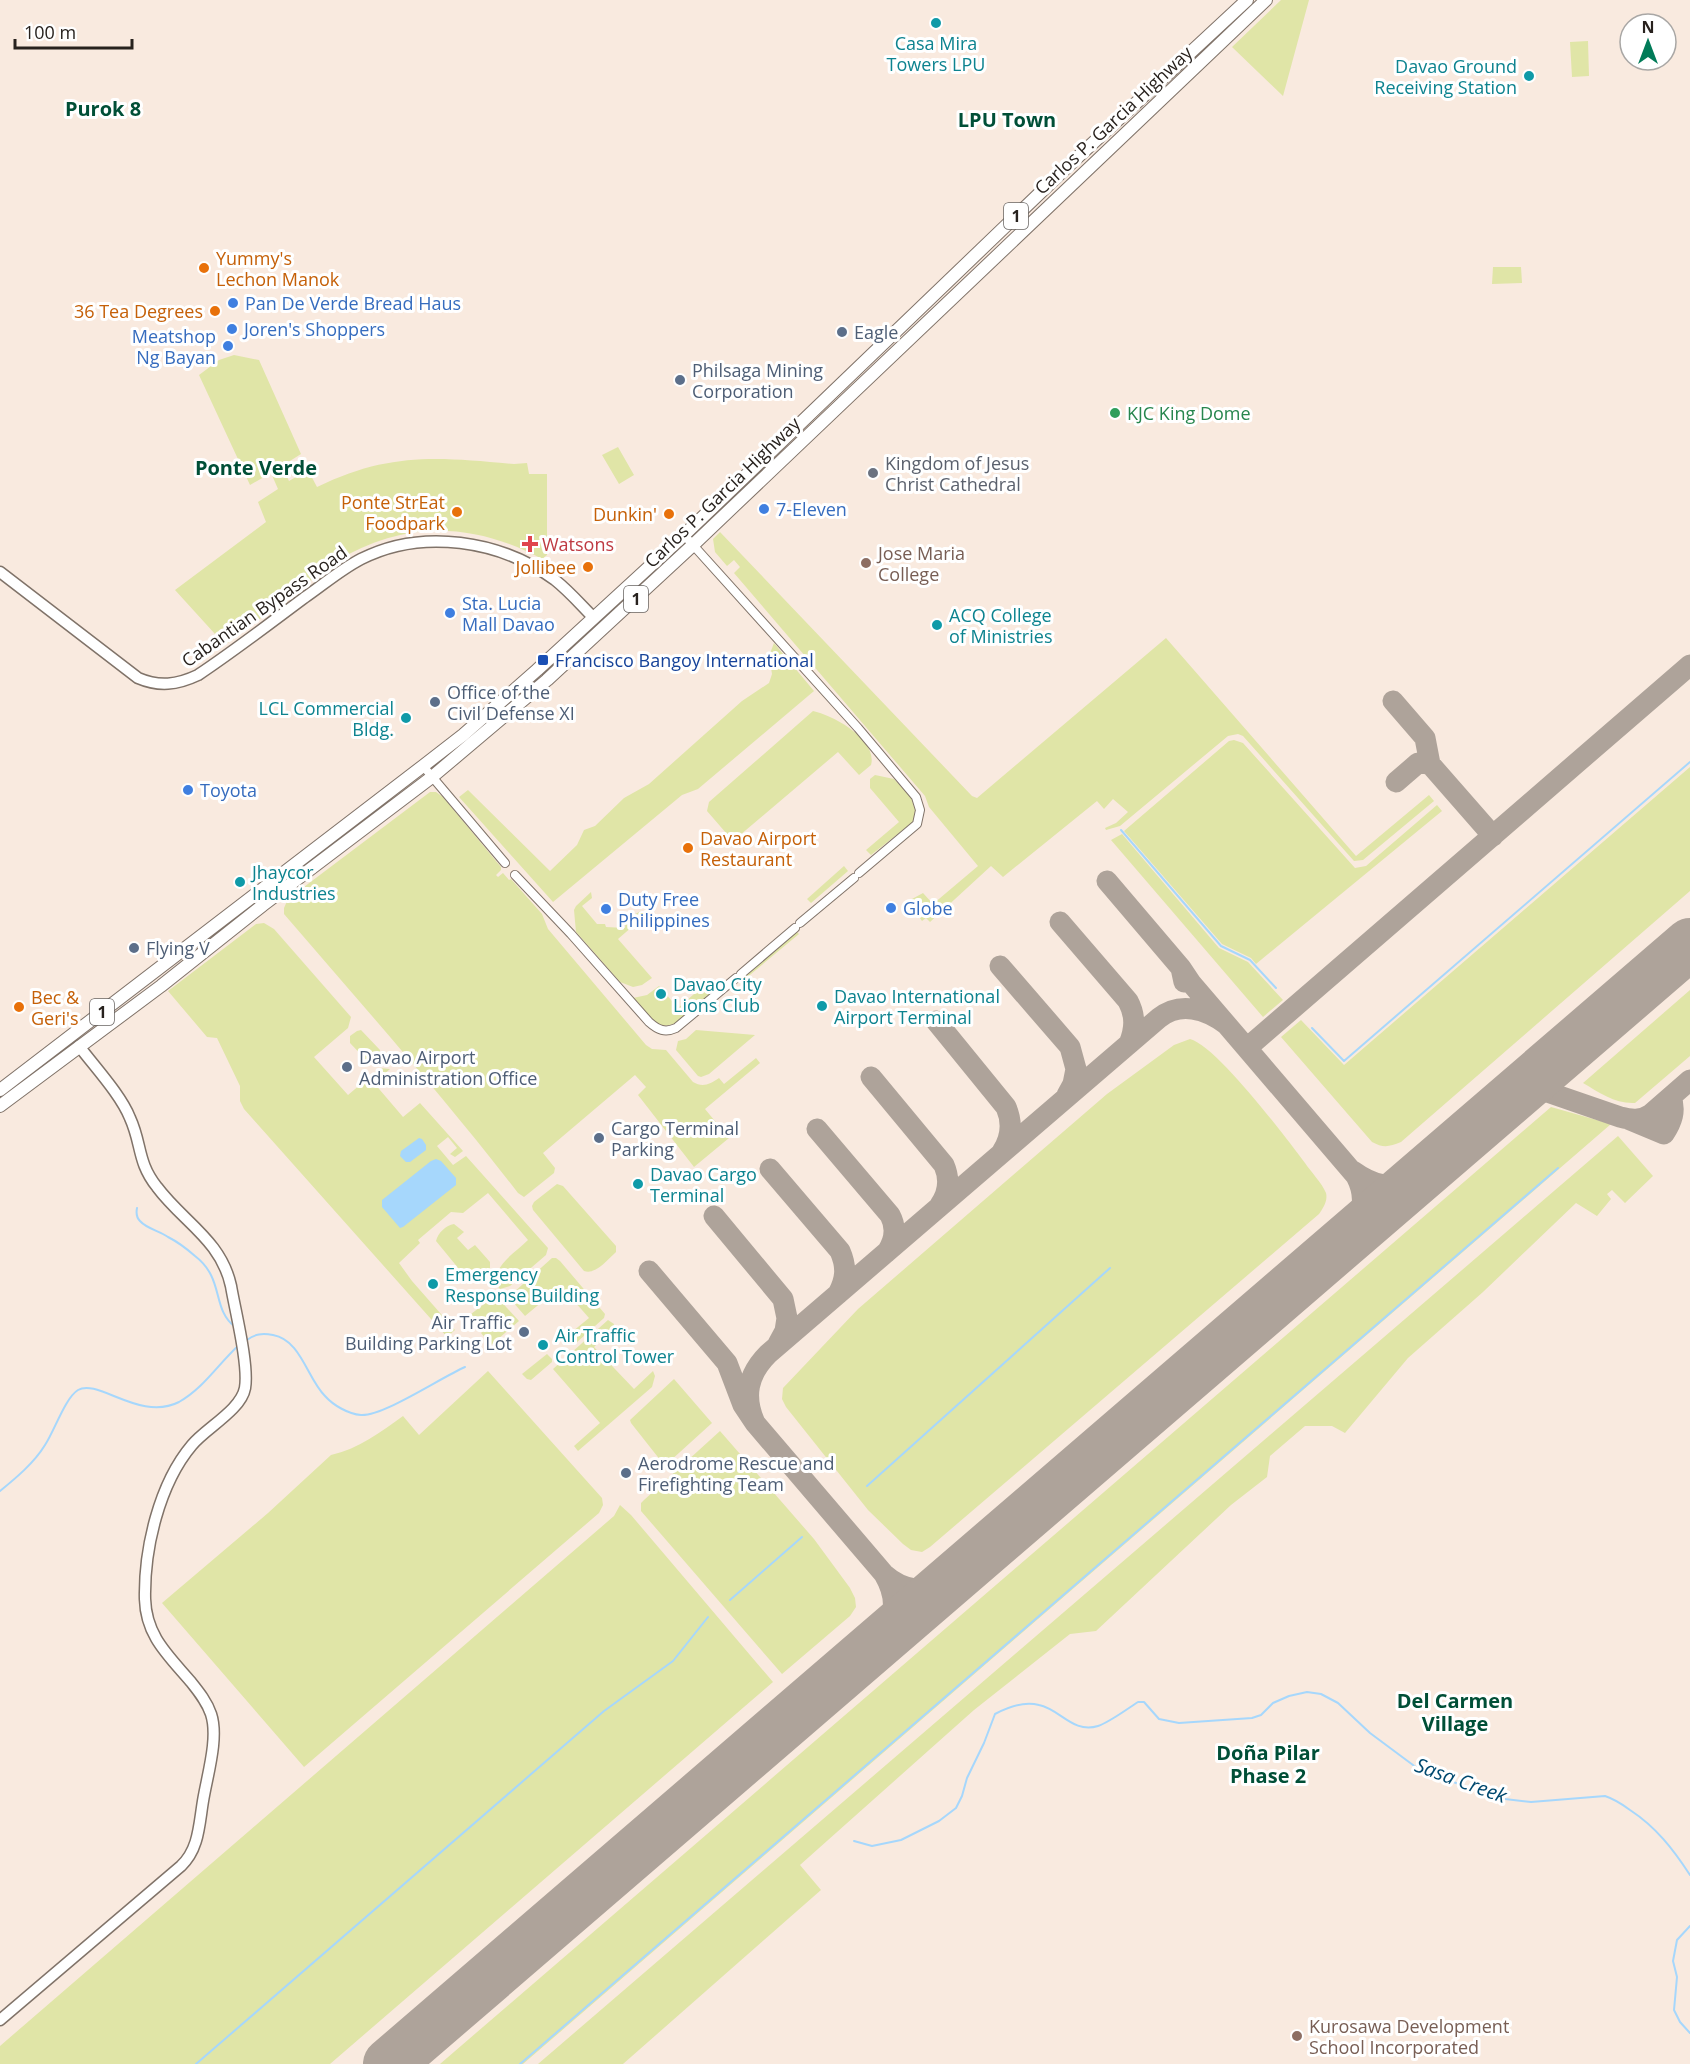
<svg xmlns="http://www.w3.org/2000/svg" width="1690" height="2064" viewBox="0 0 1690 2064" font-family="'Open Sans',sans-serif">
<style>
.green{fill:#e0e5a7}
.water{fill:#a6d7fc}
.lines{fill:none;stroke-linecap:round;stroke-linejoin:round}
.stream{stroke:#a6d7fc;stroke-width:2}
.taxiway{stroke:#aea39a;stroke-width:21}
.runway{stroke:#aea39a;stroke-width:52}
.minor-casing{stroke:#807369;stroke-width:10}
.major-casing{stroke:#807369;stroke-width:13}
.highway-casing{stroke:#807369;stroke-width:14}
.minor{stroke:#fff;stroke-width:8}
.major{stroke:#fff;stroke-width:10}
.highway{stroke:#fff;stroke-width:12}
.culture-dot{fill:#0f9aa8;stroke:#fff;stroke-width:2}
.food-dot{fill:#e8710a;stroke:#fff;stroke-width:2}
.shop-dot{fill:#3f7fe0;stroke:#fff;stroke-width:2}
.service-dot{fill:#5c6f8a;stroke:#fff;stroke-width:2}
.leisure-dot{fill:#2e9e5b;stroke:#fff;stroke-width:2}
.worship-dot{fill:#6b7280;stroke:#fff;stroke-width:2}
.health-dot{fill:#e0444e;stroke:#fff;stroke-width:2}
.education-dot{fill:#8d6e63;stroke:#fff;stroke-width:2}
.transit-dot{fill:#1a4fb4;stroke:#fff;stroke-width:2}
.labels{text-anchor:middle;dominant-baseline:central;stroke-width:6;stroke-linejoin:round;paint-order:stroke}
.shield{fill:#fff;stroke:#686462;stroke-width:1.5}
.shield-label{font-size:16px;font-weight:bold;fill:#28221e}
.culture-label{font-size:18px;fill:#0d838f;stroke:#fff;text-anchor:start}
.street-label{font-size:18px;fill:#28221e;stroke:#fff}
.food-label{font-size:18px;fill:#c56008;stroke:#fff;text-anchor:end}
.shop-label{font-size:18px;fill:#366cbe;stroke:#fff;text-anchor:start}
.service-label{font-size:18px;fill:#4e5e75;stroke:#fff;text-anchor:start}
.leisure-label{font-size:18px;fill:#27864d;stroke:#fff;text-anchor:start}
.worship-label{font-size:18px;fill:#5b616d;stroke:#fff;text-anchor:start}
.health-label{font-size:18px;fill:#be3a42;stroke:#fff;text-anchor:start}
.education-label{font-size:18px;fill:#785e54;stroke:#fff;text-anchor:start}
.transit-label{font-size:18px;fill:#164399;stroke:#fff;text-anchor:start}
.neighbourhood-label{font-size:20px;font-weight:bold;fill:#004f37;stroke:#fff}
.water-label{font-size:20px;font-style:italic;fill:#00496f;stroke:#fff}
</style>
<rect width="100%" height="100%" fill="#f9eadf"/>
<path class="green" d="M1281 0H1309L1283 96 1232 47Z
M1588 41 1589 76 1572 77 1570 42Z
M1493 267H1521L1522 283 1492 284Z
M234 355 259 360 301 454 282 466 289 481 308 470 317 487C389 452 437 457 514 464L527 463 529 474H547V555L542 559C474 522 403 520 337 561L225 645 175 590 266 522 258 502 278 489 271 473 250 485 199 375 219 360Z
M618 447 634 475 619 484 602 455Z
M720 532 972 796 977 798 1166 638 1356 856 1429 795 1434 801 1363 860 1354 861 1243 736 1238 734 1228 736 1120 826 1106 830 1105 828 1116 823 1128 812 1113 799 1104 809 1097 801 1003 877 991 866 930 922 926 918 922 921 912 907V899L923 893 933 904 978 866 929 807 925 796 734 573 740 567 734 560 727 566 715 552 713 539Z
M774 643 814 691 698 789 682 795 553 902 459 797 468 790 550 871 577 845 584 830 595 826 624 798 649 784 742 701 769 683 772 674 769 656Z
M813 711C833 715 878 740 871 765L859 775 838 752 733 841 707 811 709 802Z
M1234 740 1243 743 1355 868 1366 866 1437 805 1442 811 1256 964 1251 958 1222 944 1124 831 1229 741Z
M1690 767V891L1401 1142C1389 1147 1383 1148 1372 1142L1281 1037 1301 1020 1344 1065Z
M875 775 894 779 911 797 915 810 913 822 871 855 866 850 899 822 870 788V779Z
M430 792H436L443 797 501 867V870L496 875 498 877 503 873 509 880 511 879 542 914 548 929 646 1045 652 1049 666 1050 693 1082C703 1088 710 1084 719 1078L724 1084 756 1058 760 1063 705 1109 729 1138 694 1167 638 1095 646 1087 635 1075 543 1153 555 1168 554 1173 524 1197 518 1193C444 1097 363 1006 284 914V908L288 899Z
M1122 834 1219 948 1248 962 1283 1000 1263 1017 1111 840Z
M844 866 848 871 811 903 807 899Z
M591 892 592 898 582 906 597 924H605L606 927 625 928 626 919 641 911 648 913 618 939 652 978 642 985 633 987 620 982 576 932 574 910 576 906Z
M264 923 274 929 351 1017 348 1028 314 1057 348 1095 380 1068 390 1069 374 1083 403 1117 420 1103 463 1151 455 1157 450 1154 457 1148 448 1137 437 1146 453 1165 466 1156 548 1248 546 1255 510 1286 500 1289 495 1283C496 1263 515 1253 528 1240L488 1193 463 1213 451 1212 418 1240 420 1243 399 1263 412 1281 455 1330 447 1337 244 1109 240 1101V1086L217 1038 207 1037 168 991 256 924Z
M796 931 799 934 745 979 743 976Z
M710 980 717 989C704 1000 675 1034 657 1024 648 1019 640 1006 633 998L647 995 659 986 678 1008Z
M1690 990V1056L1635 1103C1615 1104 1600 1093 1583 1083Z
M361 1030 380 1050V1053L374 1062H368L350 1043V1036L357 1031Z
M696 1030 755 1035 709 1074 701 1077 698 1076 676 1050 678 1041 686 1039Z
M1190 1039C1217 1046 1286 1138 1305 1163 1311 1172 1322 1183 1326 1193 1328 1201 1323 1208 1319 1214L930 1547 922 1552 911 1550 903 1544 868 1510 786 1407 782 1399 783 1388 858 1309 1107 1094 1174 1045Z
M1551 1107 1611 1124 523 2064H440Z
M1618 1136 1653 1176 1625 1203 1612 1190 1607 1194 1611 1199 1597 1216 1576 1203 1483 1292 1408 1358 1345 1433 1332 1426H1305L1270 1456 1267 1477 1231 1505 1096 1631 1070 1634 974 1710 800 1865 821 1890 623 2064H538Z
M557 1184 563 1186 616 1246V1252C607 1260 596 1275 584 1271L533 1210 532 1206 534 1202Z
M454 1224 464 1232 457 1238 468 1250 475 1245 490 1262V1271L477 1282 468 1280 436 1241C438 1233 446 1225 454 1224Z
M552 1258H556L560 1261 605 1314 604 1318 576 1343 572 1342 567 1336 589 1318 561 1286 525 1316 512 1301 511 1297 513 1293Z
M497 1297 519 1321 491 1345 481 1333 484 1330 471 1314 492 1298Z
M608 1320 614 1324 613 1329 594 1347 634 1389 653 1371 655 1376 652 1387 578 1451 574 1446 600 1423 553 1369Z
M547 1354 552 1359V1362L531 1380 527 1379 522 1374Z
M488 1371 602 1498 603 1505 599 1513 304 1767 162 1603 268 1513 331 1455C358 1449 381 1432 403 1416L419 1435Z
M674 1379 712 1423 669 1462 661 1461 631 1423 630 1420Z
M720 1431 814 1539 850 1588 855 1598 856 1607 850 1616 782 1674 641 1511V1503L644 1500Z
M620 1505 631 1515 773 1682 330 2064H0V2046L614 1516Z"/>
<path class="water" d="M419 1138 422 1139 426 1145V1150L410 1162H406L400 1156 401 1151Z
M436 1159 441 1161 456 1178V1185L403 1227 400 1228 382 1207V1200L431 1161Z"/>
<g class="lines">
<path class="stream" d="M1121 830 1221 946 1250 960 1276 988
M1312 1028 1344 1061 1690 762
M137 1208C136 1213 136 1217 140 1221 147 1229 160 1231 168 1237 178 1242 187 1249 195 1256 225 1279 211 1308 235 1327
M247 1340C255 1334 262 1333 273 1335 301 1340 307 1378 325 1396 333 1405 348 1414 361 1415 384 1416 440 1378 465 1367
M867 1486 1110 1268
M0 1491C16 1478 34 1463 45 1445 54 1432 65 1398 78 1390 98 1378 140 1422 179 1402 204 1388 219 1363 239 1345
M730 1600 802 1537
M854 1841 872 1846 901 1840 939 1821 956 1808 962 1796 967 1778 984 1743 995 1714C1008 1707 1024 1701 1039 1705 1060 1709 1073 1734 1098 1726 1110 1722 1127 1709 1138 1702H1144L1159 1719 1179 1723 1252 1718 1261 1715 1273 1703 1289 1696 1307 1692 1321 1694 1338 1703 1370 1733 1417 1768 1453 1782 1505 1799 1531 1802 1605 1796C1614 1799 1622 1804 1630 1810 1656 1827 1673 1849 1690 1875
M1690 1926 1677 1940 1673 1961 1677 1977 1674 2010 1680 2022 1690 2033
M196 2064 604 1711 673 1661 708 1617
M520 2064 1558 1168"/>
<path class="taxiway" d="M1393 701 1425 738 1430 764 1493 836
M1396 782 1418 763 1430 764
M1107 881 1181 968 1184 982
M1060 922 1128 1001C1136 1016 1135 1029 1129 1044
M1000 966 1070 1047 1076 1069 1073 1084 1067 1095
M1181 968 1191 983 1356 1176C1368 1199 1362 1216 1349 1238
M936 1021 1006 1107C1013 1123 1011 1138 1002 1152
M1247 1048 1690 665
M871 1077 944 1165C950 1179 949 1192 940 1205
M1527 1085 1620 1117C1632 1120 1640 1121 1651 1114L1690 1080
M1628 1119 1664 1134C1672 1122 1676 1111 1671 1097
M817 1129 890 1215C897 1228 895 1240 887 1252
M770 1169 840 1251C847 1267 846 1279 838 1294
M1353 1171C1374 1186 1390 1189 1414 1181
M714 1216 783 1299 787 1318 785 1331 778 1344
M649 1271 727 1363 743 1405 755 1423 884 1574C898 1598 896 1617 881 1640
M755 1423C743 1396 748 1374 768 1354L1159 1018C1180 1001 1206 1009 1226 1024
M884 1574C903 1591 928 1595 950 1581"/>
<path class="runway" d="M389 2064 1690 944"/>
<g class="minor-casing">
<path id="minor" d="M684 535 858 728 916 797 920 810 917 824 859 873
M423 766 505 863
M515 875 571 934 649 1022C658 1030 665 1033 676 1028L736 978
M800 923 854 878
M741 974 795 928"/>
</g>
<g class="major-casing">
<path id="major" d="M0 572 138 678C159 687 177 685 198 675 234 651 269 624 304 598 323 585 340 570 361 559 422 528 500 540 555 580 569 591 581 605 594 618
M0 2020 181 1866C199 1849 199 1825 203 1801 207 1776 219 1738 211 1714 207 1702 199 1692 191 1682 168 1655 146 1636 145 1599 144 1549 159 1484 192 1445 206 1428 241 1410 245 1388 249 1365 235 1310 231 1286 221 1240 183 1222 157 1187 137 1162 142 1144 130 1118 121 1095 94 1066 79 1046"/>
</g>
<g class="highway-casing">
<path id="highway" d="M0 1090 423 766 463 735 537 670 684 535 1066 168 1247 0
M0 1106 161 986 263 905 432 777 547 680 693 545 1266 0"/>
</g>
<use href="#minor" class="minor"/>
<use href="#major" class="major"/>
<use href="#highway" class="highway"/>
</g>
<g class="culture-dot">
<circle cx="936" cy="23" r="6"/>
<circle cx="1529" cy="76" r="6"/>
<circle cx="937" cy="625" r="6"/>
<circle cx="406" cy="718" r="6"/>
<circle cx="240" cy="882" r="6"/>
<circle cx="661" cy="994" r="6"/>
<circle cx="822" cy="1006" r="6"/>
<circle cx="638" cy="1184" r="6"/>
<circle cx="433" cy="1284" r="6"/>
<circle cx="543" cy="1345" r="6"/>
</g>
<g class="food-dot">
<circle cx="204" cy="268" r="6"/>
<circle cx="215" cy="311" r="6"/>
<circle cx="457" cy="512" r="6"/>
<circle cx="669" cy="514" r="6"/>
<circle cx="588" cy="567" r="6"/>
<circle cx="688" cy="848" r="6"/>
<circle cx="19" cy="1007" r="6"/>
</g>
<g class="shop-dot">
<circle cx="233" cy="303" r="6"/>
<circle cx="232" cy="329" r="6"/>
<circle cx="228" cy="346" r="6"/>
<circle cx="764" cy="509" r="6"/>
<circle cx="450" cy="613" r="6"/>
<circle cx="188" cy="790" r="6"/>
<circle cx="891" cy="908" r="6"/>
<circle cx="606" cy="909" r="6"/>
</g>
<g class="service-dot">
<circle cx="842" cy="332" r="6"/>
<circle cx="680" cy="380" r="6"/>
<circle cx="435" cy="702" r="6"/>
<circle cx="134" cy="948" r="6"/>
<circle cx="347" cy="1067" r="6"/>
<circle cx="599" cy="1138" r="6"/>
<circle cx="524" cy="1332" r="6"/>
<circle cx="626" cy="1473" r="6"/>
</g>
<circle class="leisure-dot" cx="1115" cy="413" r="6"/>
<circle class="worship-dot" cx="873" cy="473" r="6"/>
<path class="health-dot" d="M527 535h6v6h6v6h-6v6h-6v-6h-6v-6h6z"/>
<g class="education-dot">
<circle cx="866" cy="563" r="6"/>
<circle cx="1297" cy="2036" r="6"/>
</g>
<rect class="transit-dot" x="537" y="654" width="12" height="12" rx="3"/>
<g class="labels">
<g class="shield">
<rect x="1004" y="203" width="24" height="26" rx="4.5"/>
<rect x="624" y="586" width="24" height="26" rx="4.5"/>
<rect x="90" y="999" width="24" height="26" rx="4.5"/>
</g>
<g class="shield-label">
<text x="1016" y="216">1</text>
<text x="636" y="599">1</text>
<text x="102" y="1012">1</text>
</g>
<g class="culture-label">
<text x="936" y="43" text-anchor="middle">Casa Mira<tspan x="936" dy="21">Towers LPU</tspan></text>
<text x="1517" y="66" text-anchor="end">Davao Ground<tspan x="1517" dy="21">Receiving Station</tspan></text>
<text x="949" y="615">ACQ College<tspan x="949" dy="21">of Ministries</tspan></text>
<text x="394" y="708" text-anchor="end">LCL Commercial<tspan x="394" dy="21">Bldg.</tspan></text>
<text x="252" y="872">Jhaycor<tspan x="252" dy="21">Industries</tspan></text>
<text x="673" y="984">Davao City<tspan x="673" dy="21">Lions Club</tspan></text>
<text x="834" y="996">Davao International<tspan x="834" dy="21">Airport Terminal</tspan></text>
<text x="650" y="1174">Davao Cargo<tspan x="650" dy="21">Terminal</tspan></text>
<text x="445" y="1274">Emergency<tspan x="445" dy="21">Response Building</tspan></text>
<text x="555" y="1335">Air Traffic<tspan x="555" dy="21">Control Tower</tspan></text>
</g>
<g class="street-label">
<text transform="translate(1113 120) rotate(-43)">Carlos P. Garcia Highway</text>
<text transform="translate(722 492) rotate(-44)">Carlos P. Garcia Highway</text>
<text transform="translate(264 606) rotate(-35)">Cabantian Bypass Road</text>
</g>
<g class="food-label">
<text x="216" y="258" text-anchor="start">Yummy's<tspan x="216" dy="21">Lechon Manok</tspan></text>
<text x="203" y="311">36 Tea Degrees</text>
<text x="445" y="502">Ponte StrEat<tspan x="445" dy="21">Foodpark</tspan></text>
<text x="657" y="514">Dunkin'</text>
<text x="576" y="567">Jollibee</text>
<text x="700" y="838" text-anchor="start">Davao Airport<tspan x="700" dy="21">Restaurant</tspan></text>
<text x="31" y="997" text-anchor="start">Bec &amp;<tspan x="31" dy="21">Geri's</tspan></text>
</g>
<g class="shop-label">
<text x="245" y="303">Pan De Verde Bread Haus</text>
<text x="244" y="329">Joren's Shoppers</text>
<text x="216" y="336" text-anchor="end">Meatshop<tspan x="216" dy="21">Ng Bayan</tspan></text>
<text x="776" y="509">7-Eleven</text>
<text x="462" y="603">Sta. Lucia<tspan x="462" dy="21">Mall Davao</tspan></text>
<text x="200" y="790">Toyota</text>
<text x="618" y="899">Duty Free<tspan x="618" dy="21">Philippines</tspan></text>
<text x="903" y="908">Globe</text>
</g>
<g class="service-label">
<text x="854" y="332">Eagle</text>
<text x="692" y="370">Philsaga Mining<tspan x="692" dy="21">Corporation</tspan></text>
<text x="447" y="692">Office of the<tspan x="447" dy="21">Civil Defense XI</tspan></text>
<text x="146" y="948">Flying V</text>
<text x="359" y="1057">Davao Airport<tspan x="359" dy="21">Administration Office</tspan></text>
<text x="611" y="1128">Cargo Terminal<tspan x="611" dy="21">Parking</tspan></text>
<text x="512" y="1322" text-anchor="end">Air Traffic<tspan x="512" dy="21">Building Parking Lot</tspan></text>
<text x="638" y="1463">Aerodrome Rescue and<tspan x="638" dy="21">Firefighting Team</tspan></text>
</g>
<g class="leisure-label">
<text x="1127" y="413">KJC King Dome</text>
</g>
<g class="worship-label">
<text x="885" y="463">Kingdom of Jesus<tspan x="885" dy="21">Christ Cathedral</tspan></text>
</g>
<g class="health-label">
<text x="542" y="544">Watsons</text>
</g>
<g class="education-label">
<text x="878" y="553">Jose Maria<tspan x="878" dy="21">College</tspan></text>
<text x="1309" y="2026">Kurosawa Development<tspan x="1309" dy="21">School Incorporated</tspan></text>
</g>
<g class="transit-label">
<text x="555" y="660">Francisco Bangoy International</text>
</g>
<g class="neighbourhood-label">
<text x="103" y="108">Purok 8</text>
<text x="1007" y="119">LPU Town</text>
<text x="256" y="467">Ponte Verde</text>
<text x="1455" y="1700">Del Carmen<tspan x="1455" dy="23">Village</tspan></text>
<text x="1268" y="1752">Doña Pilar<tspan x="1268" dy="23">Phase 2</tspan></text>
</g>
<g class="water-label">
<text transform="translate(1461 1780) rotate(20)">Sasa Creek</text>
</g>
</g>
<g transform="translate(1648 42)"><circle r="28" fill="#ffffff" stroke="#a9a7a5" stroke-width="1.5"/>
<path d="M0-4.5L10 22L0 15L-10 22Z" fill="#017b58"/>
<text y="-9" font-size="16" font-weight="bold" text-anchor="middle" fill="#28221e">N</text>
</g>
<path d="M15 39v9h117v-9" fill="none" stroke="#28221e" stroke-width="3"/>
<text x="24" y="39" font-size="18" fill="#28221e" stroke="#ffffff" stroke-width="4.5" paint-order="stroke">100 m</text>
</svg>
